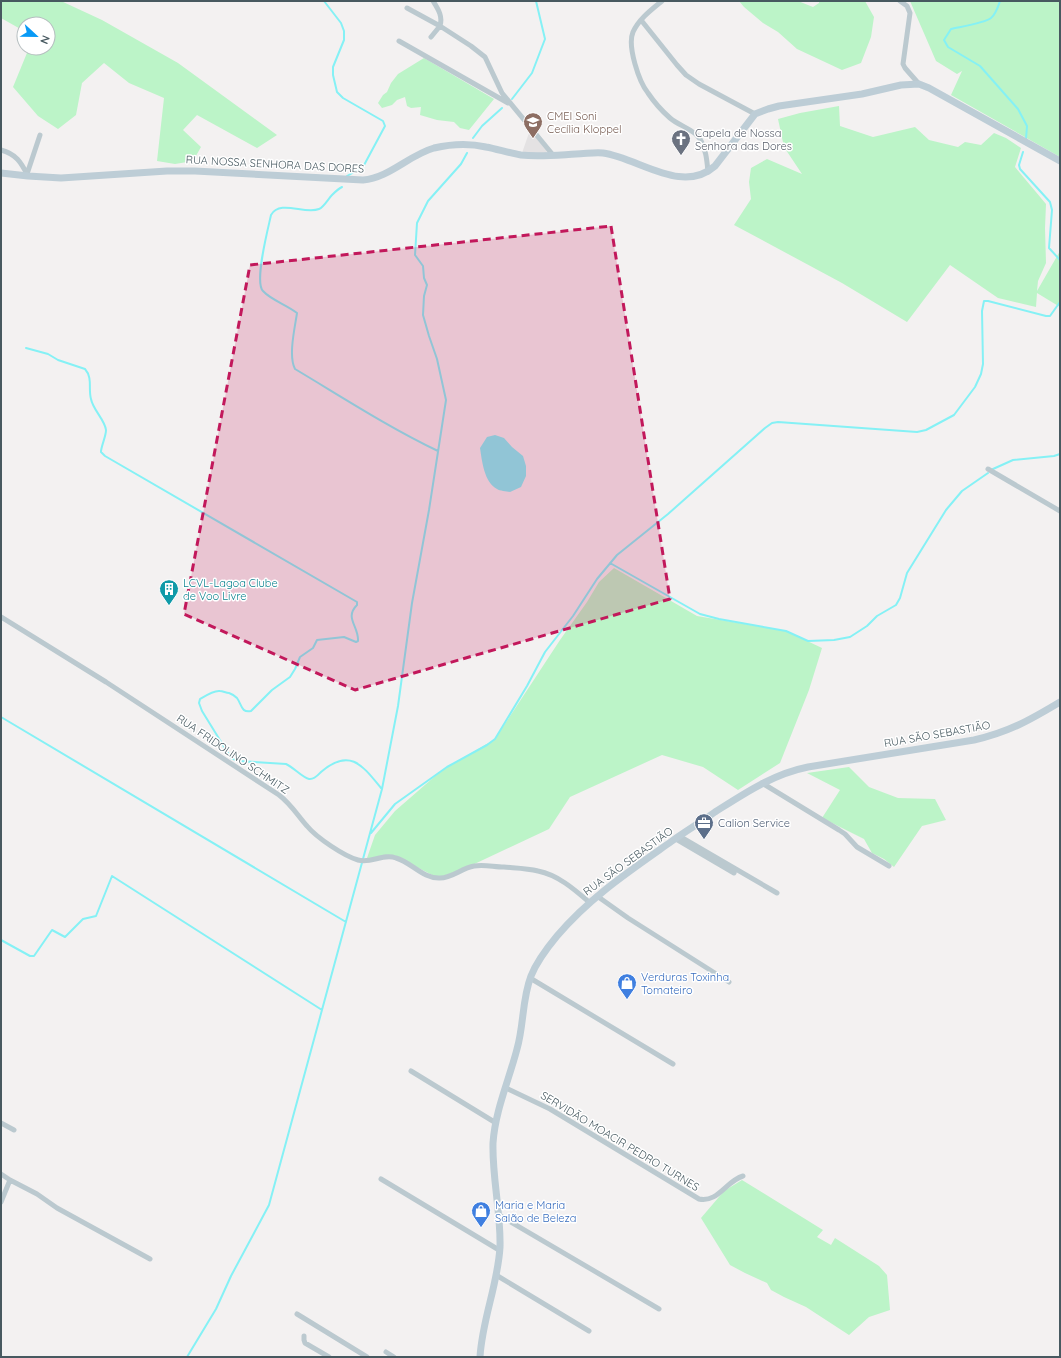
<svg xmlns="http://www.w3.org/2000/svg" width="1061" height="1358" viewBox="0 0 1061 1358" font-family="Quicksand,sans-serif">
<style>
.education{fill:#e4e2e3}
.green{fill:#bcf4c8}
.water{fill:#85f1f5}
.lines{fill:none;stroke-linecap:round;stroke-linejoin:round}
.stream{stroke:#85f1f5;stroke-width:2}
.street{stroke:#bbc9cf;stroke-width:5}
.secondary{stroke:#bdcdd6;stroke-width:7}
.marked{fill:#c2185b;fill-opacity:0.2;stroke:#c2185b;stroke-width:3;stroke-dasharray:8 5;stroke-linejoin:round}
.labels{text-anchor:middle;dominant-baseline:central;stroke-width:3;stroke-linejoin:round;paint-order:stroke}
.education-label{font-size:11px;fill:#785e54;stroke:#fff;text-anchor:start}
.worship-label{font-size:11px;fill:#5b616d;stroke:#fff;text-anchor:start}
.street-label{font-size:11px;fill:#475960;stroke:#fff}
.culture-label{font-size:11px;fill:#0d838f;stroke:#fff;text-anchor:start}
.service-label{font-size:11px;fill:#4e5e75;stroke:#fff;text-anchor:start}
.shop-label{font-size:11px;fill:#366cbe;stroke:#fff;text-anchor:start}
</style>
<rect width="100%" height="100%" fill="#f3f1f1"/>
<path class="education" d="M530 130 547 151 546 153H522Z"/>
<path class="green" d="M1 1H61L102 20 178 63 277 135 257 148 197 115 183 130 201 147 193 161 175 164 157 161 164 98 129 83 104 63 82 83 76 115 58 129 38 116 13 87 29 48H48V24H24V31L1 18Z
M739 1H798L813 7 819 3V1H865L874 17 871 37 861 63 842 70 797 49 778 32 763 23 744 7Z
M910 1H1060V157L951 95 962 71 957 74 936 61Z
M424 58 494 99 469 130 460 128 454 122 437 120 420 115 421 107 411 108 407 106 405 97 397 100 392 105 382 108 378 103 383 95 387 92 391 83 398 74Z
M839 106 840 126 873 137 915 127 929 140 958 147 965 142 981 145 994 133 1006 138 1021 148 1015 167 1046 204 1045 228 1046 263 1038 281 1037 291 1060 251V307L1037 293 1036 307 998 298 950 265 907 322 842 283 734 225 751 199 749 182 751 168 767 159 802 174 784 147 778 119 800 113Z
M614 568 697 616 786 631 822 648 809 690 780 763 738 790 703 767 662 755 570 797 549 829 468 867 438 878 401 859 367 858 375 835 395 811 441 771 495 739 560 640 587 602 599 582Z
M849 767 869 787 898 798 935 799 946 820 922 826 894 867 884 859 872 853 864 839 822 818 840 790 807 773Z
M742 1180 823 1230 817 1237 831 1245 835 1238 879 1266 887 1275 890 1310 869 1317 849 1335 806 1307 784 1297 771 1290 767 1283 745 1273 730 1265 701 1218 724 1191Z"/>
<path class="water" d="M495 435 504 438 512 447 523 456 526 466V476L521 487 510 492C506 491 500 491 497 489 484 482 482 461 480 448L487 437Z"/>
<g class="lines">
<path class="stream" d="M324 1 341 23 344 31V40L333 67V75L337 92 343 98 383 121 385 126 363 167 347 176
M1000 1C998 7 996 14 991 18 985 23 959 27 951 29L944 40 948 47 980 66 1018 109 1027 126 1026 139
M512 99 532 73 545 39 536 1
M473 138 482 126 502 108
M1023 152 1019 165 1020 169 1050 202 1052 210 1049 248 1060 260
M342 187C338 189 335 192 332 195 328 199 324 207 319 209 305 215 280 199 271 215 268 229 254 282 263 291 271 300 287 305 297 313 295 327 288 356 295 369 342 397 388 427 438 451
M26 348 48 354 58 360 85 369C93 378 88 389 91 399 93 410 105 420 106 430 106 436 102 444 101 451V452L105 456 357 602V605C344 618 359 626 358 641L356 642 344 637 317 640 313 648 300 657 295 669 290 677 272 690 251 711C241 713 242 705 237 698 235 696 232 694 229 693 226 693 223 691 220 691 214 690 205 696 200 699L199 703 202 711 231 758 238 761 286 764C293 767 303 778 309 779 314 780 318 775 321 772 350 747 363 766 381 788
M993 469 1013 460 1054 456 1060 454
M610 563 700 614 719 619 786 631 808 641 834 640 850 637 867 626 877 616 896 605 900 598 907 573 946 510 962 491 988 473
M1 717 346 922
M371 833 395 804 447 767 487 745 495 739 527 686 545 652 573 616 597 579 617 555 668 514 765 428 772 423 778 422 917 432 926 430 954 415 975 387 981 374 983 364 982 311 984 301H988L1046 316H1050L1060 302
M1 940 30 956H34L52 930 65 937 83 919 96 916 112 876 322 1010
M187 1357 216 1309 231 1276 269 1205 382 789 398 706 412 603 429 510 446 400 437 359 429 336 423 315 424 296 427 285 424 278 423 266 415 255 417 223 428 201 461 164 467 153"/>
<path class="street" d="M433 1C438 9 443 16 440 26L471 46 485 57 502 93 553 155
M662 1C651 10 639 19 633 32 627 46 639 82 648 93 654 102 662 111 670 118 679 126 694 129 700 139 706 149 707 161 708 172
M900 1 907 6 910 13 903 64 905 68 919 84
M407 8 440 26 431 37
M641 20 677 65 686 75 699 84 755 114
M399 41 508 103
M1 150C16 154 21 162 28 176
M27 174 40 135
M988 469 1060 511
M1 617 106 682 279 795C291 804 298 816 307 826 317 838 344 856 358 860 371 864 383 853 396 858 411 862 423 879 440 878 452 878 462 868 474 866 484 864 494 867 504 867 515 868 527 868 538 871 558 875 574 889 589 902
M762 783 839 830 845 834 857 847 889 866
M679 836 777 893
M676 839 734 873
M597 896 628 918 729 982
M530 978 673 1064
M411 1071 496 1123
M506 1088 550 1109 699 1199C718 1203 726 1181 743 1176
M1 1123 14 1130
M1 1174 10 1180 1 1202
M381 1179 499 1250
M10 1180 37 1194 57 1208 150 1259
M499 1215 659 1309
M496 1275 589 1331
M297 1314 367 1357
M304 1336V1340L305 1343 329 1357
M386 1352 394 1357"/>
<path class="secondary" d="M1 173 28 176 61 178 167 171H195L363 180C389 178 409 155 434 148 451 144 469 143 486 147 497 149 509 153 521 155 539 157 558 155 576 154 585 154 594 152 603 153 639 158 682 195 715 166L755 114 768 109 779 106 862 94 901 85 919 84 929 88 1060 161
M480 1357C482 1320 498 1284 500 1247 501 1212 492 1178 493 1143 495 1111 509 1080 517 1049 524 1025 522 999 531 976 537 961 547 948 557 936 590 897 631 870 672 841 686 831 701 822 715 812 745 793 773 774 808 767L974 740C1009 732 1030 720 1060 702"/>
</g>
<path class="marked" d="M611 226 670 599 355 690 184 614 250 265Z"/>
<defs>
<g id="school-pin" transform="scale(1)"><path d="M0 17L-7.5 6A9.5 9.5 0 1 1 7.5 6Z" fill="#8d6e63" stroke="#fff"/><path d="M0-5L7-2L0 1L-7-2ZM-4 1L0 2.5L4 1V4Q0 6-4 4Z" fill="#fff"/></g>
<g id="church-pin" transform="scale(1)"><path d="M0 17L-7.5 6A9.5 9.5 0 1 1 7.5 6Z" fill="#6b7280" stroke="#fff"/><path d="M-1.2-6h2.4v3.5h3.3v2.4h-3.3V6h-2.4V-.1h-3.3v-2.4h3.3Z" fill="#fff"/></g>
<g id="building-pin" transform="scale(1)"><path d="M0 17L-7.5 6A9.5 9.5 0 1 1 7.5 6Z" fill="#0f9aa8" stroke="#fff"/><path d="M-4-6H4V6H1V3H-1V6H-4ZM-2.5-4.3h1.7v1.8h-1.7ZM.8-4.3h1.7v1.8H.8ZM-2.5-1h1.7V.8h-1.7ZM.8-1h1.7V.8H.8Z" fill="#fff"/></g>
<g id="office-pin" transform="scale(1)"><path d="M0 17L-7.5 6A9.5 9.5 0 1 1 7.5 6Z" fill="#5c6f8a" stroke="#fff"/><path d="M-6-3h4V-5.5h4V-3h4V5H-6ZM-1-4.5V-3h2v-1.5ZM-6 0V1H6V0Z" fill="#fff"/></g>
<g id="shop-pin" transform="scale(1)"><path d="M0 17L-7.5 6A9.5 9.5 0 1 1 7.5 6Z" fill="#3f7fe0" stroke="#fff"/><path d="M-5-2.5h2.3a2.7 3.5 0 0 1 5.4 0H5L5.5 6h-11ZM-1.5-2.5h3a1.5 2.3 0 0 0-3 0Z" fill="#fff"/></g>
</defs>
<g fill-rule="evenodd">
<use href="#school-pin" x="533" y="122"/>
<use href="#church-pin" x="681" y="139"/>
<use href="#building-pin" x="169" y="589"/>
<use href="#office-pin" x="704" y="823"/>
<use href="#shop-pin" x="627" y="983"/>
<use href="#shop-pin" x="481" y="1211"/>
</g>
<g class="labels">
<g class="education-label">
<text x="547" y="116">CMEI Soni<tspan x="547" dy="13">Cecília Kloppel</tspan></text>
</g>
<g class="worship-label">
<text x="695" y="133">Capela de Nossa<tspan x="695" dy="13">Senhora das Dores</tspan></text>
</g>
<g class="street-label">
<text transform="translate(275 164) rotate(3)">RUA NOSSA SENHORA DAS DORES</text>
<text transform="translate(937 734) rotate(-10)">RUA SÃO SEBASTIÃO</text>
<text transform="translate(233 754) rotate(34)">RUA FRIDOLINO SCHMITZ</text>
<text transform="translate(628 861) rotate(-36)">RUA SÃO SEBASTIÃO</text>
<text transform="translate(620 1141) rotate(31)">SERVIDÃO MOACIR PEDRO TURNES</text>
</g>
<g class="culture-label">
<text x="183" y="583">LCVL-Lagoa Clube<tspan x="183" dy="13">de Voo Livre</tspan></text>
</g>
<g class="service-label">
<text x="718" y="823">Calion Service</text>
</g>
<g class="shop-label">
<text x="641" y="977">Verduras Toxinha<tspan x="641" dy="13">Tomateiro</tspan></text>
<text x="495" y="1205">Maria e Maria<tspan x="495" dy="13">Salão de Beleza</tspan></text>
</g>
</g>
<rect width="1061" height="1358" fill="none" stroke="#475960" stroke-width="4"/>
<g transform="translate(36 36) rotate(112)"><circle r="19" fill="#ffffff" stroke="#b5bdbf"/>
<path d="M0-3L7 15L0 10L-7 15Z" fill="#089af6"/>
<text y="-6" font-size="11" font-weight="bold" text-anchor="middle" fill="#475960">N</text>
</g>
</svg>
